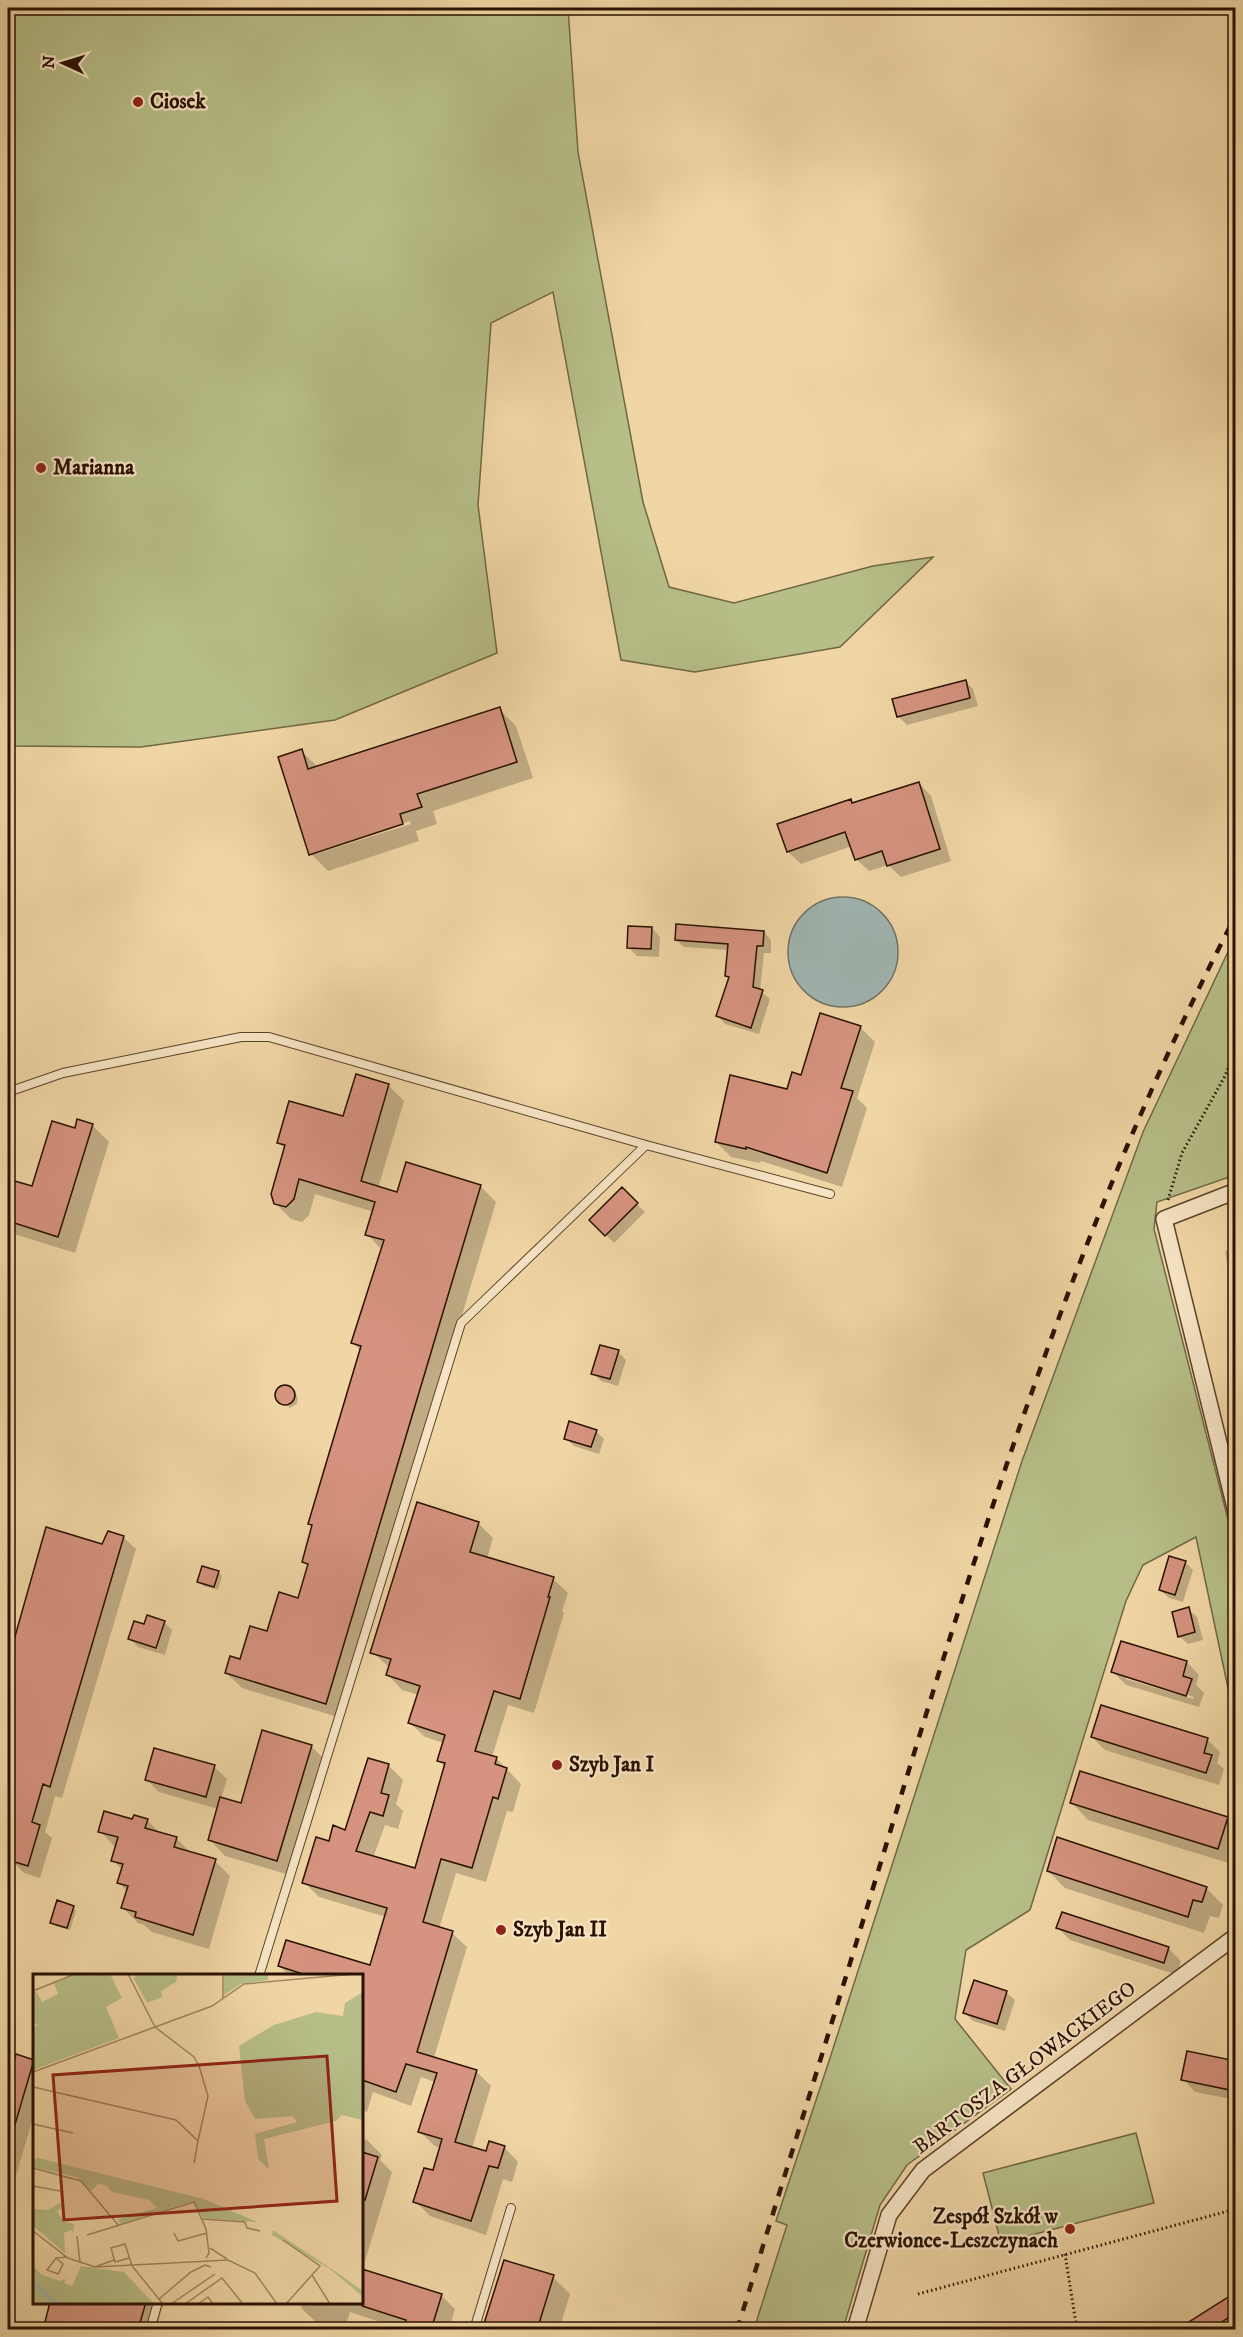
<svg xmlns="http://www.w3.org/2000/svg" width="1243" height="2337" viewBox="0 0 1243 2337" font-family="'IM FELL DW Pica',serif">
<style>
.green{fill:#b7be88;stroke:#706844;stroke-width:1.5}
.water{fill:#a0b6b3;stroke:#70746b;stroke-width:1.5}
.shadow{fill:#0003;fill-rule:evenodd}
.building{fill:#d6937f;stroke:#291100;stroke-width:1.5}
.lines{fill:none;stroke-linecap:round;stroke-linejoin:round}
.service-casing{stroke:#5b4229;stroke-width:10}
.minor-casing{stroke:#5b4229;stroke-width:18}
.path{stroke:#291100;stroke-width:3;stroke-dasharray:1.5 3;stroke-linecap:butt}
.service{stroke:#f6e4c4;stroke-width:8}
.minor{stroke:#f6e4c4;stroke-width:15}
.rail{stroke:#291100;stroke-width:4.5;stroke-dasharray:10 10;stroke-linecap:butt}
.poi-dot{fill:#8f2418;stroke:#f6e4c4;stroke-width:2}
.labels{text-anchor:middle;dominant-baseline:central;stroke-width:4.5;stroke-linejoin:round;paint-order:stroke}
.poi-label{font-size:21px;font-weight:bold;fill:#291100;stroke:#f6e4c4;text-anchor:start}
.street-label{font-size:21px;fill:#291100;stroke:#f6e4c4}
.inset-river{fill:none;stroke:#a0b6b3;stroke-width:3}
.inset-road{fill:none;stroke:#a18763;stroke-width:1.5}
.view{fill:#8f2418;fill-opacity:0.15;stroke:#8f2418;stroke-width:3}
.inset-edge{fill:none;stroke:#291100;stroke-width:3}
</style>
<rect width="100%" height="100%" fill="#f1d6a5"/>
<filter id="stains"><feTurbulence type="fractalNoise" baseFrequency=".00333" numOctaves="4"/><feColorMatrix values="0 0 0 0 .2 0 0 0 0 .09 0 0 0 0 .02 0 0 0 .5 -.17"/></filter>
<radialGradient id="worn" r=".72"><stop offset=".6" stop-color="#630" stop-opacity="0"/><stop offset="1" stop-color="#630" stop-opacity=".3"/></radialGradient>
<path class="green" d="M8 8H568L578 152 643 502 669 587 734 603 873 566 933 557 840 647 695 672 621 660 553 292 491 323 478 505 497 653 335 720 141 747 8 746Z
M1235 937V1175L1157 1202 1154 1229 1235 1547V1721L1196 1537 1143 1565 1126 1601 1030 1910 966 1950 955 2019 1011 2089 907 2165 880 2205 843 2329H754L787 2225 776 2221 830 2058 1022 1461 1143 1132Z
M1136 2133 1154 2203 1001 2243 983 2173Z"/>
<path class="water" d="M788 952a55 55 0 1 1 110 0a55 55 0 1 1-110 0Z"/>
<path class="shadow" d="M965 681 973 689 978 706 907 725 899 717 894 700Z
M499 709 516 726 533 778 433 811 437 824 416 831 419 841 328 871 311 854 301 751 318 767ZM410 821 411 824 319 853V850Z
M919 783 931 796 951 861 901 877 888 865 869 871 856 859 852 846 801 864 788 852 851 801 853 804Z
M652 928 660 937 659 957 637 956 629 948Z
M764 932 771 940V953H764L760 991 770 999 759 1034 725 1024 718 1016 729 979 726 976 729 950 684 947 676 940Z
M860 1027 875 1042 857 1098 867 1108 842 1187 761 1161 760 1163 731 1157 716 1142 788 1090Z
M388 1085 404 1101 378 1188 398 1194 480 1186 496 1202 341 1718 242 1688 226 1673 241 1661 299 1600 309 1567 303 1562 313 1527 310 1524 361 1351 353 1343 382 1250 367 1234 374 1212 315 1194 309 1215 302 1222 291 1219 275 1203 285 1149 279 1143 344 1118Z
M92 1125 109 1142 75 1253 11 1233 8 1229V1180L33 1188 76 1130Z
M622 1190 645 1212 614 1243 591 1220Z
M1236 1249V1296L1233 1293 1225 1251Z
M618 1352 626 1360 618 1386 601 1381 593 1373Z
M1236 1382V1396L1233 1383Z
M287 1387 296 1394 298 1399 297 1404 290 1408 281 1402 277 1394 279 1390Z
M596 1431 604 1439 599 1454 574 1446 566 1438Z
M478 1523 493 1538 487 1559 553 1579 568 1593 562 1611 564 1613 534 1713 508 1705 492 1757 496 1758 521 1784 513 1812 507 1811 486 1882 456 1873 439 1929 452 1933 467 1947 434 2058 477 2072 491 2086 472 2148 487 2153 504 2147 518 2162 512 2182 503 2179 486 2235 430 2216 415 2201 434 2172 441 2148 435 2146 420 2132 435 2082 421 2077 411 2106 373 2092 367 2112 362 2110V1976H289L280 1966 371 1967 386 1917 319 1897 304 1882 330 1843 346 1831 388 1765 403 1780 396 1804 403 1811 398 1829 385 1825 373 1858 416 1870 446 1768 439 1761 444 1743 425 1737 410 1723 419 1695 402 1690 388 1675 390 1668 372 1652Z
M123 1537 136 1549 62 1798 55 1796 45 1832 52 1838 40 1878 24 1873 12 1861 22 1827 8 1823V1663L27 1601 103 1546Z
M1185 1562 1193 1570 1183 1602 1169 1598 1160 1590Z
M218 1572 222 1576 218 1590 203 1586 199 1582Z
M1188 1609 1197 1617 1203 1640 1188 1644 1179 1636Z
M164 1622 172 1630 165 1655 138 1647 130 1639 145 1626Z
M1187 1662 1199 1675 1196 1685 1204 1693 1199 1707 1126 1685 1113 1672ZM1126 1675 1194 1697 1193 1699 1126 1679Z
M1092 1737 1208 1740 1220 1752 1217 1763 1224 1769 1219 1785 1105 1750Z
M311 1746 327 1762 293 1876 225 1856 210 1840 218 1809 159 1792 146 1779 214 1767 227 1779 221 1799 242 1805Z
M1072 1803 1227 1818 1236 1826 1235 1865 1088 1820Z
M147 1820 161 1834 176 1838 191 1853 215 1861 230 1876 209 1949 152 1932 144 1925 138 1923 123 1908 128 1892 119 1883 122 1870 113 1860 115 1847 100 1831 133 1821Z
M1048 1871 1206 1888 1223 1905 1219 1918 1210 1916 1204 1933 1065 1888Z
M73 1907 76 1911 70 1930 56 1926 52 1922Z
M1058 1928 1168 1948 1181 1961 1177 1975 1070 1940Z
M1006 1992 1015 2000 1005 2031 973 2021 965 2013Z
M17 2055 34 2061V2114L8 2203V2087Z
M1236 2062V2100L1195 2092 1183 2079Z
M362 2139 367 2140 382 2155 380 2160 392 2172 362 2271 441 2295 455 2309 449 2330H405L350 2312 344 2330H340L316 2322 301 2308 303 2302H362Z
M553 2277 570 2294 559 2330H484Z
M1236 2295V2326L1230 2330H1193Z
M52 2302H164L156 2330H44Z"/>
<path class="building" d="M966 680 970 698 897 717 892 699Z
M500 707 517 762 417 794 422 807 400 814 403 824 309 855 278 757 302 749 308 769Z
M919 782 940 849 887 866 882 851 855 860 845 832 787 852 777 824 851 799 852 803Z
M676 924 764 931 763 946H757L753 987 763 990 751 1028 716 1016 729 977 725 976 728 944 675 940Z
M628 926 652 927 651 949 627 948Z
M820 1013 861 1026 841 1088 853 1091 827 1173 746 1147V1149L715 1142 730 1075 787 1089 792 1072 801 1075Z
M356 1074 389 1084 361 1181 397 1192 406 1162 481 1185 326 1704 225 1673 230 1656 240 1659 250 1626 267 1631 279 1592 298 1598 308 1564 302 1562 312 1525 308 1524 361 1346 351 1343 384 1240 365 1235 375 1202 299 1179 294 1199 286 1207 274 1204 271 1194 285 1145 277 1143 289 1101 343 1116Z
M77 1119 93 1124 58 1237 8 1221V1179L32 1186 52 1121 75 1128Z
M622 1187 638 1203 605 1236 589 1220Z
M600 1345 619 1350 610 1379 591 1374Z
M275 1395a10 10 0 1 1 20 0a10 10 0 1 1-20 0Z
M569 1421 597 1430 591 1447 564 1439Z
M417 1502 479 1522 470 1552 554 1577 548 1597H550L520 1699 494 1691 475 1751 497 1757 495 1764 507 1768 498 1799 493 1797 472 1868 441 1859 423 1922 453 1931 417 2052 477 2070 455 2142 486 2151 489 2141 505 2146 498 2168 489 2166 471 2221 413 2202 424 2168 433 2170 442 2139 418 2132 437 2073 406 2064 396 2092 362 2080V1976H309L278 1966 286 1940 370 1965 387 1908 302 1883 316 1837 329 1841 333 1825 345 1830 368 1758 389 1764 381 1793 389 1795 383 1816 370 1812 356 1851 415 1868 445 1763 437 1761 445 1735 408 1723 420 1686 386 1675 391 1659 370 1653Z
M46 1527 102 1544 108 1531 124 1536 50 1787 43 1784 32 1822 40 1825 28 1866 8 1860V1661Z
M1169 1556 1186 1561 1175 1595 1159 1590Z
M202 1566 219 1571 214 1587 197 1582Z
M1189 1607 1195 1632 1178 1637 1172 1612Z
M147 1615 165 1621 156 1648 128 1639 134 1621 144 1624Z
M1121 1641 1187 1661 1183 1676 1192 1679 1186 1696 1111 1672Z
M1101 1705 1208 1738 1204 1753 1212 1755 1206 1773 1091 1737Z
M262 1730 312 1745 277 1861 208 1840 220 1797 241 1803Z
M154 1748 215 1765 206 1797 145 1780Z
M1080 1771 1228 1817 1218 1849 1070 1803Z
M104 1811 132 1819 134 1815 148 1819 145 1828 177 1837 174 1847 216 1859 193 1935 135 1917 136 1912 121 1908 128 1886 117 1883 123 1864 111 1861 118 1837 98 1832Z
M1057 1837 1207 1887 1202 1902 1193 1900 1188 1917 1047 1871Z
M57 1900 74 1906 67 1928 50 1923Z
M1062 1912 1169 1947 1164 1963 1056 1928Z
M974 1980 1007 1991 997 2024 963 2013Z
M1187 2051 1236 2061V2087L1231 2086 1230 2090 1181 2080Z
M16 2054 34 2060 11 2138 8 2137V2082Z
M362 2152 378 2157 365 2200 362 2199Z
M504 2260 554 2275 537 2330H482Z
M362 2269 442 2294 431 2330H404L406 2320 362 2306Z
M1236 2292V2313L1209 2330H1176Z
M50 2302H146L138 2330H43Z"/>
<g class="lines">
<g class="service-casing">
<path id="service" d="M8 1092 63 1073 241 1037H269L646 1145
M259 1976 461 1323 646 1145 830 1194
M150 2330 158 2302
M474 2330 511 2208"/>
</g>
<g class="minor-casing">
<path id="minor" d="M1236 1191 1164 1219 1236 1512
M855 2330 889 2215 923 2170 1236 1936"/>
</g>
<path class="path" d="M1168 1200 1182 1153 1225 1076 1236 1048
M1065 2254 1077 2330
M918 2294 1236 2209"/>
<use href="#service" class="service"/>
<use href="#minor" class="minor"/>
<path class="rail" d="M737 2330C792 2152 847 1974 901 1796 993 1494 1089 1196 1236 915"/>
</g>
<g class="poi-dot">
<circle cx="138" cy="102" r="6"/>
<circle cx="41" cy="468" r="6"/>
<circle cx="557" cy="1765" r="6"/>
<circle cx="501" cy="1930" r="6"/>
<circle cx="1070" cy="2229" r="6"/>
</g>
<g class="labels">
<g class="poi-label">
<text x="150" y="102">Ciosek</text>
<text x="53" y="468">Marianna</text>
<text x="569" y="1765">Szyb Jan I</text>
<text x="513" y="1930">Szyb Jan II</text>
<text x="1058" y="2217" text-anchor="end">Zespół Szkół w<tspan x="1058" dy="24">Czerwionce-Leszczynach</tspan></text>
</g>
<g class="street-label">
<text transform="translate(1025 2068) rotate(-37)">BARTOSZA GŁOWACKIEGO</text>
</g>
</g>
<g transform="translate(33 1974)">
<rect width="330" height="330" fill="#f1d6a5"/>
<path d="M44 0H77L89 24 73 33 86 64 0 96V53L5 51 0 49V19L3 17 9 28 25 20 21 9ZM103 0H145L143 8 128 17 129 23 114 29 101 5ZM191 0H235V6L208 10 191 21ZM330 18V146L309 141 303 147 231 165 236 195 225 185 222 160 264 148 260 142 222 145 212 127 206 72 241 51 283 38 310 42 312 29ZM5 184 171 225 224 248 170 244 160 227 87 250 85 245 124 234 116 226 79 218 73 211 65 210 58 217 43 203 0 193V186ZM27 229 30 234 24 237 31 248 41 250 40 258 38 256 31 259 32 279 0 252V235L15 236ZM240 256 309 302 330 317V323L297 295 239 261ZM0 292 9 301 27 307 33 305 31 309 39 312 48 292 91 298 121 330H0Z" fill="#b7be88"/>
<path class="inset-river" d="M0 308 23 330"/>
<path class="inset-road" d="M95 0 122 53 161 83 166 92 175 122 165 167M190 0V24M0 17 42 0M0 98 179 32 211 10 321 0M0 113 143 146 165 167 161 189M0 150 40 159M0 194 48 207 86 252M0 212 27 217M169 245 212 248 214 254 227 257M0 257 35 284 62 293 195 286 222 299 244 330M141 259 145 267 174 259M54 261 161 228 173 255 176 279 173 284M44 262 47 288M250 266 287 292 253 330M177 274 194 285M23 284 30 290 25 300 14 296 23 284 34 283M96 284 82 288 78 274 92 270 99 292 130 330M62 293 81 286M279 301 297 330M126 325 158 298 172 291 178 293M138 330 182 300M152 330 189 304 210 330M165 330 175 323 180 330"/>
<path class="view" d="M294 82 304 227 31 246 20 101Z"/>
<rect width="330" height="330" class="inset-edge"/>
</g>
<rect width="1243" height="2337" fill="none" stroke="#f1d6a5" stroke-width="30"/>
<rect x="9" y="9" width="1225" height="2319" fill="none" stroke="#291100" stroke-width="3"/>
<rect x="15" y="15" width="1213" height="2307" fill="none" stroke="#291100" stroke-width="1.5"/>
<g transform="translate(63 63) rotate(274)" stroke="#f6e4c4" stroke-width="4.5" paint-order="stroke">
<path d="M0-4.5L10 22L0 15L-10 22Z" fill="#291100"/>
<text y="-9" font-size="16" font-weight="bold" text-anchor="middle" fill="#291100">N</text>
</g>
<rect width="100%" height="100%" filter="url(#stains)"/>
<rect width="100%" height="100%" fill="url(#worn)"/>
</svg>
